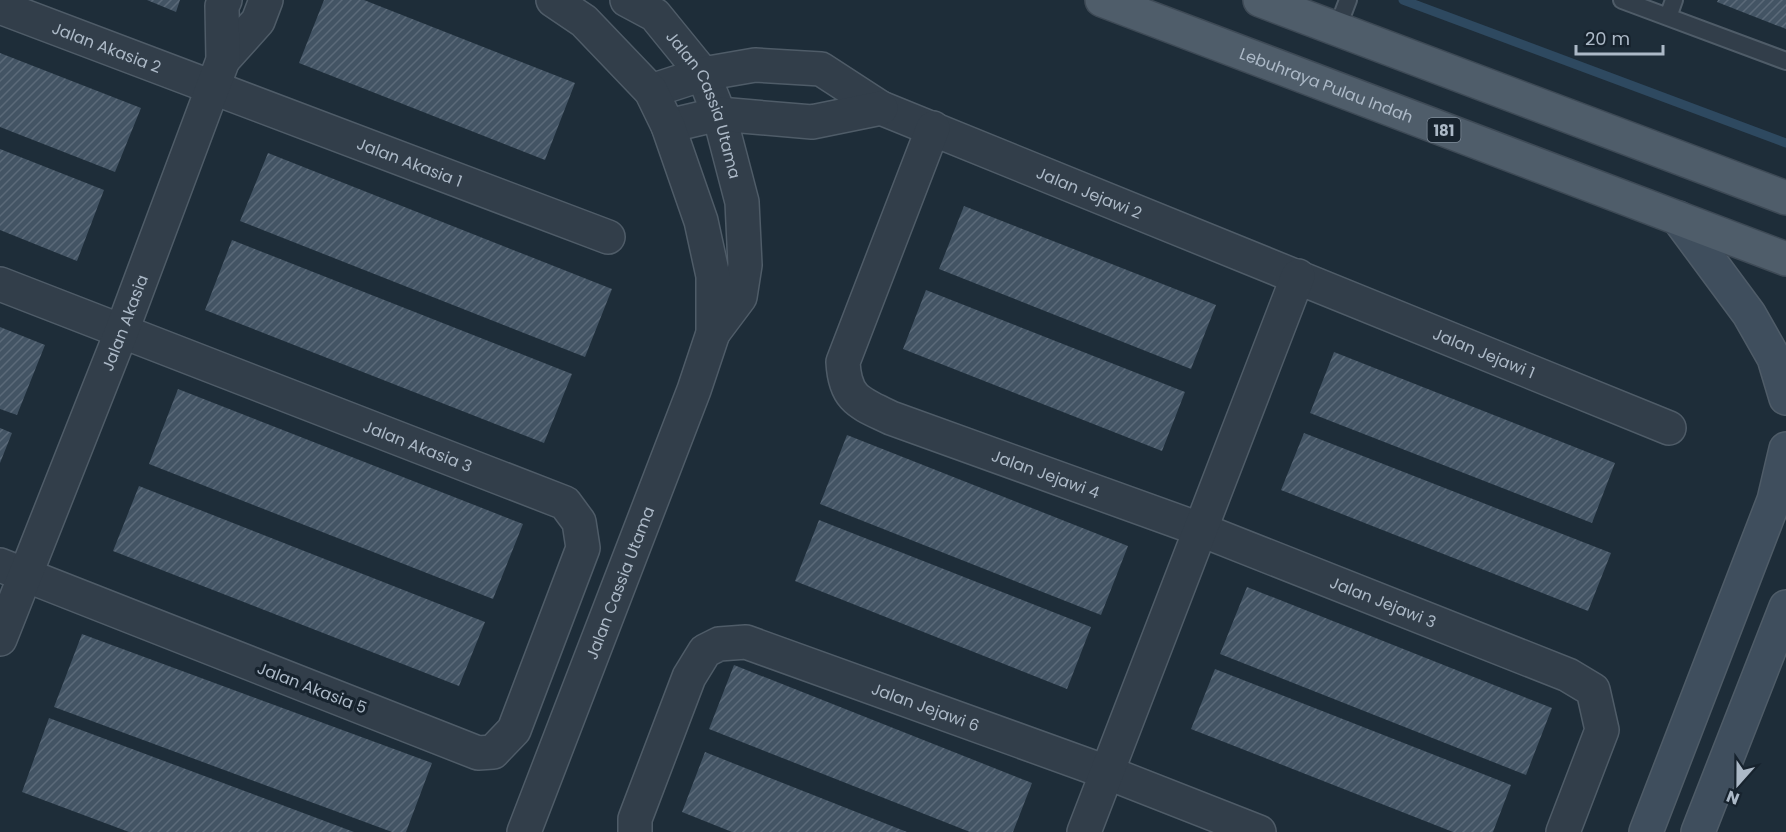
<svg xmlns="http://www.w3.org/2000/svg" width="1786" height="832" viewBox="0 0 1786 832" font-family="Poppins,sans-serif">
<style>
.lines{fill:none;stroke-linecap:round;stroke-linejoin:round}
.stream{stroke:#2e4960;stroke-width:9}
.building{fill:url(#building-hatch)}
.service-casing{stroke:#4f5c68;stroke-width:20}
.minor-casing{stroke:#4f5c68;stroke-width:36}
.secondary-casing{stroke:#4f5c68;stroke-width:36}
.primary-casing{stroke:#3e4a56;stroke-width:36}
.service{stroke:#323e4a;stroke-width:16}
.minor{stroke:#323e4a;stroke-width:33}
.secondary{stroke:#3f4e5d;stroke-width:33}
.primary{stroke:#4f5d6a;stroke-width:33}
.labels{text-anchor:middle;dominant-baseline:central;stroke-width:6;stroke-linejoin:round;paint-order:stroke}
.shield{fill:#17232e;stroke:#7f8c99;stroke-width:1.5}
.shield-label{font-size:15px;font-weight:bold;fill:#acb9c7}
.street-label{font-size:16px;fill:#acb9c7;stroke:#17232e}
</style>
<defs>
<pattern id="building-hatch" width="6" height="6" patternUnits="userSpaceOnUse" patternTransform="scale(1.5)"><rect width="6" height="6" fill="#435464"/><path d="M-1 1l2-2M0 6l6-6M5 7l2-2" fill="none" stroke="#5b6a79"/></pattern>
</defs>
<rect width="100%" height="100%" fill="#1e2d39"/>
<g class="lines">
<path class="stream" d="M1403 0 1786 143"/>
</g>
<path class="building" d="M147 0H180L176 12Z
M324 0H364L575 83 545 160 299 63Z
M1718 0H1786V29L1717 2Z
M0 53 141 108 115 172 0 127Z
M0 149 104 190 77 261 0 230Z
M268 153 612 289 585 357 240 221Z
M964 206 1216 305 1191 369 939 269Z
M232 240 572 374 544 443 205 310Z
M926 290 1185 392 1162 451 903 349Z
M0 327 45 345 17 415 0 409Z
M1334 352 1615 463 1592 523 1310 413Z
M178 389 523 524 493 599 149 464Z
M0 428 12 433 0 463Z
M1304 433 1611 553 1588 611 1281 490Z
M847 435 1128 546 1101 615 820 504Z
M139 486 485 622 459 686 113 551Z
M819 520 1091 627 1067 689 795 581Z
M1247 587 1552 708 1526 775 1220 654Z
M82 634 432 763 406 832H392L54 707Z
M734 665 1032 783 1013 832H970L709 729Z
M1215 669 1511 785 1493 832H1453L1191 729Z
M49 718 250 793 354 832H129L22 792Z
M705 752 730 762 907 832H732L682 812Z"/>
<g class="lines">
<g class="service-casing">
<path id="service" d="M1622 0 1786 61
M1668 17 1674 0
M1337 29 1348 0"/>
</g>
<g class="minor-casing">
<g id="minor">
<path id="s1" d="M627 0 655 15 703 74 719 114 742 202 745 265 740 297 713 333"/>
<path id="s2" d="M0 7 608 237"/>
<path d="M223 60 258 21 266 0"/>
<path id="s3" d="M651 91 703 74 755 65 821 69 881 108 1669 428"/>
<path d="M668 126 719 114 812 122 881 108"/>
<path id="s4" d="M933 128 843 362C845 400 860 403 891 418L1199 529 1568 675 1593 690 1602 730 1563 832"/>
<path id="s5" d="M0 284 565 503 579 522 583 548 514 730 493 752 478 753 0 565"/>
<path id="s6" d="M0 639 121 333 223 60 222 6 225 0"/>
<path id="s7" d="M524 832 694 390 713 333V276L701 221 668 126 651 91 584 21 553 0"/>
<path id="s8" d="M635 832V819L689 677 705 651 719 644 746 642 1106 772 1259 832"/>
<path d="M1084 832 1298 276"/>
</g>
</g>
<g class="secondary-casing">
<path id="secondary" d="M1678 218 1749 314 1774 358 1786 398
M1646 832 1774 500 1786 449
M1698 832 1786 607"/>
</g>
<g class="primary-casing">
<g id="primary">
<path id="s9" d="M1102 0 1786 259"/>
<path d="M1260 0 1786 198"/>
</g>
</g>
<use href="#service" class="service"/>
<use href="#minor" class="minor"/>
<use href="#secondary" class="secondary"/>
<use href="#primary" class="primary"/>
</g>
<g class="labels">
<rect class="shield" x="1427.5" y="118" width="33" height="24" rx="4.5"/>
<g class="shield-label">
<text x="1444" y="130">181</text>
</g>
<g class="street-label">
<text stroke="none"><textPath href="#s2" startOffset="114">Jalan Akasia 2</textPath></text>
<text stroke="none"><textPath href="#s9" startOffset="240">Lebuhraya Pulau Indah</textPath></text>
<text stroke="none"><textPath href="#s1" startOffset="136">Jalan Cassia Utama</textPath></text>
<text stroke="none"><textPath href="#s2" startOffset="438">Jalan Akasia 1</textPath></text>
<text stroke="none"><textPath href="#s3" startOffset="470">Jalan Jejawi 2</textPath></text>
<text stroke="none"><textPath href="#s6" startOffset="340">Jalan Akasia</textPath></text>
<text stroke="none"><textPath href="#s3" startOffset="896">Jalan Jejawi 1</textPath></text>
<text stroke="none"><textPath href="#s5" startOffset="448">Jalan Akasia 3</textPath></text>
<text stroke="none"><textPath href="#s4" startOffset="495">Jalan Jejawi 4</textPath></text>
<text stroke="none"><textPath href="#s7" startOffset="267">Jalan Cassia Utama</textPath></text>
<text stroke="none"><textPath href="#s4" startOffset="856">Jalan Jejawi 3</textPath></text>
<text transform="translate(312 688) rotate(21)">Jalan Akasia 5</text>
<text stroke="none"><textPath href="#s8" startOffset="429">Jalan Jejawi 6</textPath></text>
</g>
</g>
<g transform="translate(1738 784) rotate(201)" stroke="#17232e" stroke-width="4.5" paint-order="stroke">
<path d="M0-4.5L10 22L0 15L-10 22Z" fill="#acb9c7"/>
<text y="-9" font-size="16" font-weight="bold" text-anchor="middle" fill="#acb9c7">N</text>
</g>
<path d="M1576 45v9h87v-9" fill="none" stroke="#acb9c7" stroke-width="3"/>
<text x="1585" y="45" font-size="18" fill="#acb9c7" stroke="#17232e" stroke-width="4.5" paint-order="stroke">20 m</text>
</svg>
